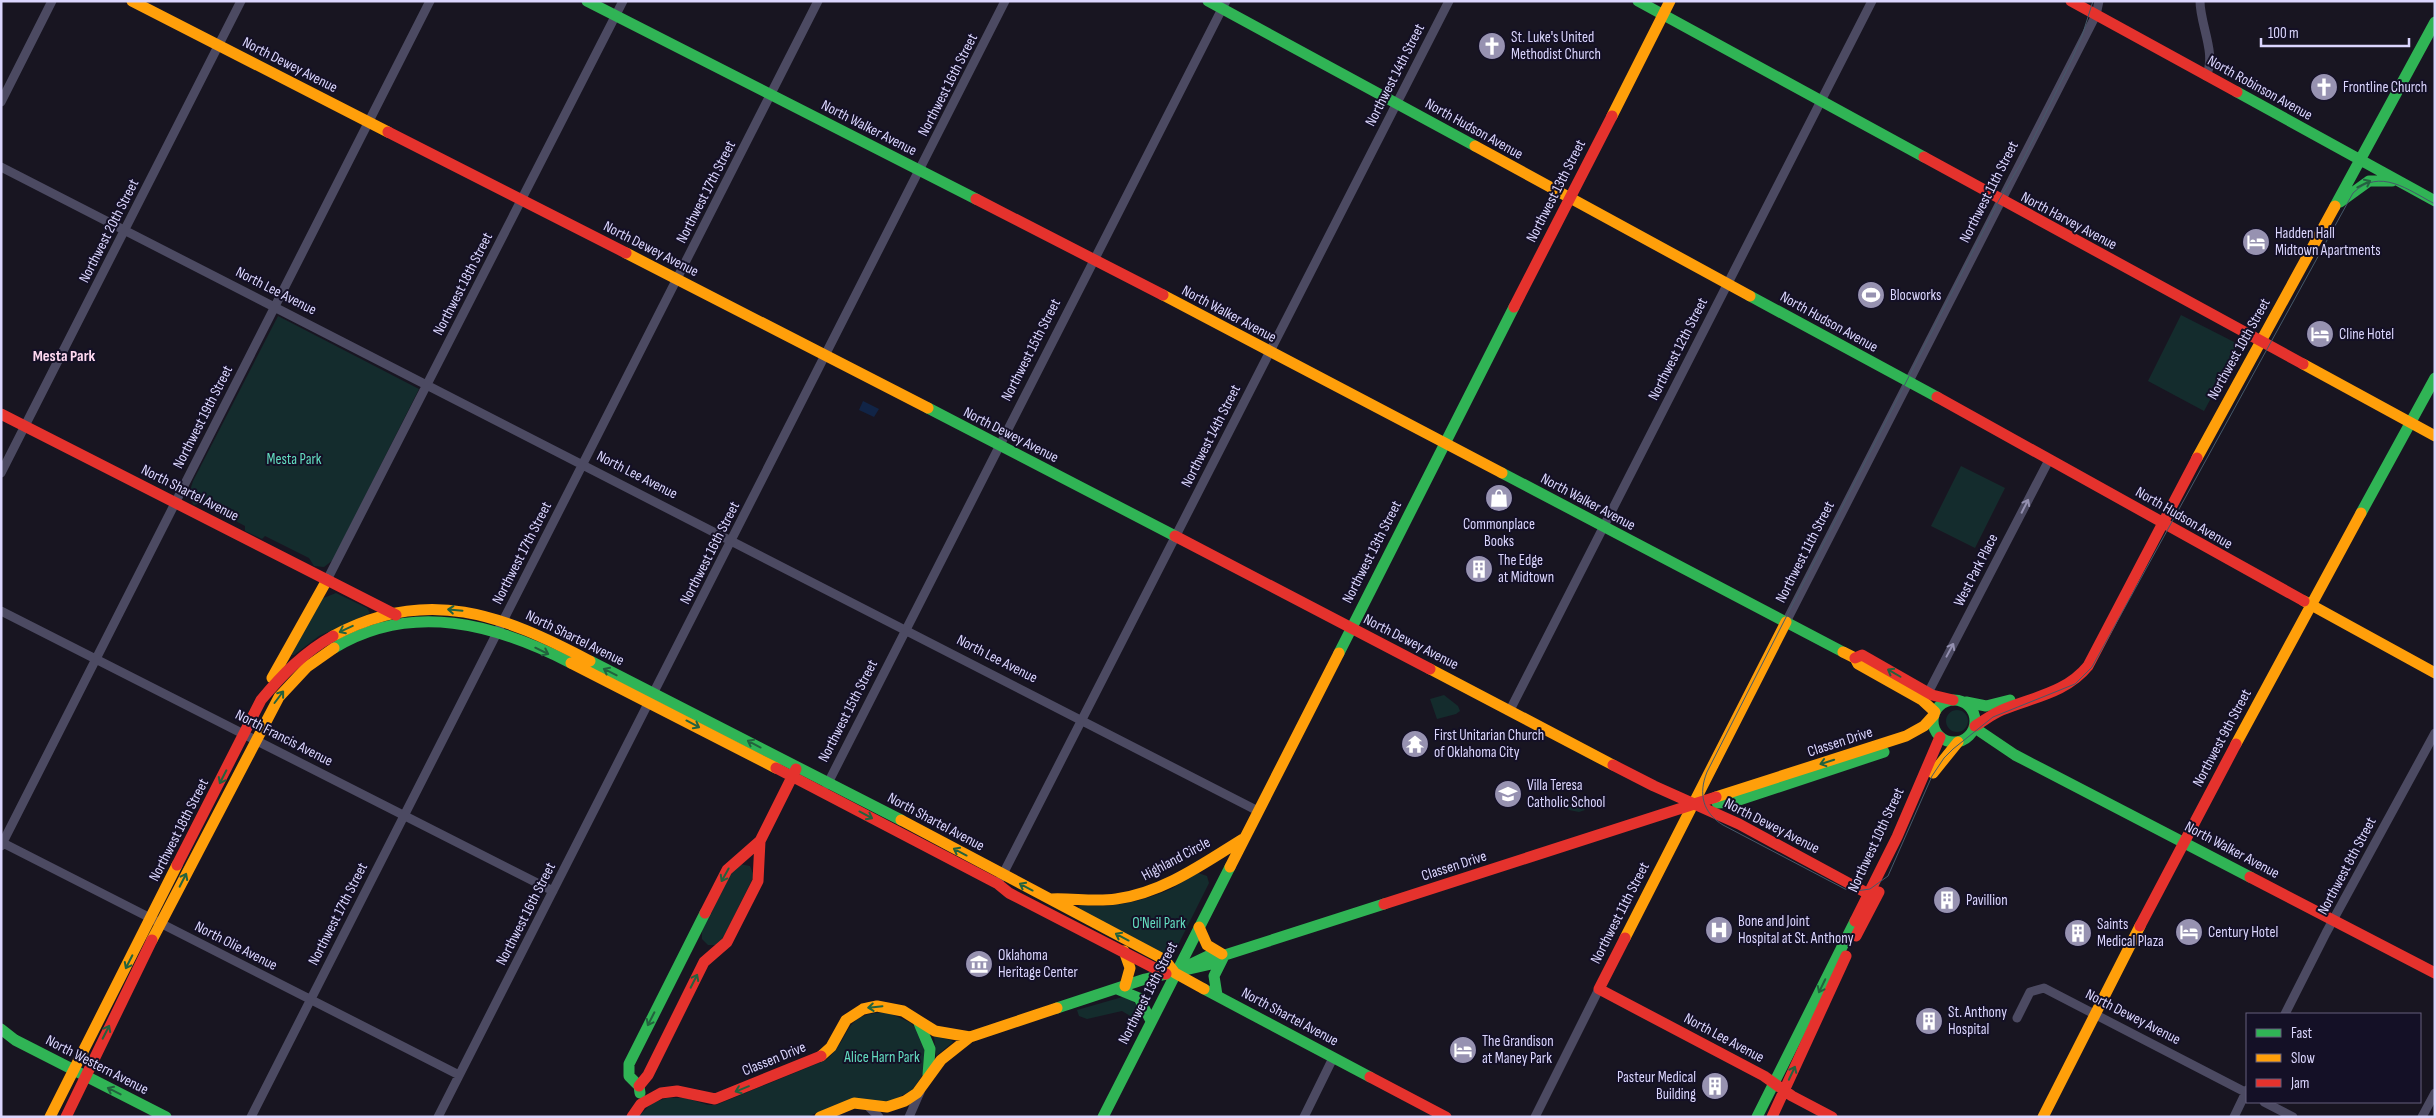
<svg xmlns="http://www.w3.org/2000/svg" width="2436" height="1118" viewBox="0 0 2436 1118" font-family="'Sofia Sans Condensed',sans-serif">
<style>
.green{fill:#142c2d}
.water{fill:#112446}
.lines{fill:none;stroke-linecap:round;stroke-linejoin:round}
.street{stroke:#4c4a62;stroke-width:9}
.fast{stroke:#30b455;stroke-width:11}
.slow{stroke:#ff9f0a;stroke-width:11}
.jam{stroke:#e5322d;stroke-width:11}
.tram{stroke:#45596a;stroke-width:1}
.oneway{stroke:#22623e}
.oneway2{stroke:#9490b0}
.labels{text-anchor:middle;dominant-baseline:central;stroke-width:4;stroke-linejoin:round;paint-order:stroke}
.poi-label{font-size:15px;fill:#dbd6fe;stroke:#141026;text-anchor:start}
.street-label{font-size:15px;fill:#dbd6fe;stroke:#141026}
.park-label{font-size:15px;fill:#63ddc0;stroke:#141026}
.neighbourhood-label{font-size:16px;font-weight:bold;fill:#fed8f0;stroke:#141026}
</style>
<rect width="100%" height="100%" fill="#181521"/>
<path class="green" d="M2181 315 2240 345 2204 411 2148 381Z
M278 316 419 389 333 560 324 567 314 566 309 558 265 536 262 539 245 531V526L201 503 194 505 188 497 193 481Z
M1961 466 2005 488 1975 548 1931 526Z
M336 593 367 608 370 613 319 636 294 655H292L291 653 321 599Z
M1444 695 1458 706 1460 711 1456 714 1437 719 1430 699Z
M1946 721a11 11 0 1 1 22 0a11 11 0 1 1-22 0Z
M1573 799 1581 801 1585 810 1579 812 1569 810 1565 805 1566 802Z
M739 864 750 866 754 876 722 940 716 945H708L702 939V931L733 869Z
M1198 873 1207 876 1209 883 1176 949 1164 955 1079 910V906L1082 905C1111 909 1144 901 1171 889 1180 884 1189 877 1198 873Z
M1126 996 1140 1007C1141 1016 1140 1027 1132 1032L1125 1030 1132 1017 1122 1011 1087 1019 1079 1016 1077 1010Z
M887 1012 911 1023 918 1031 924 1046 925 1072 912 1090 892 1101 834 1106 807 1117H638L652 1103 667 1098H686L708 1105H716L826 1060C854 1036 840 1014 887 1012Z
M934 1036 951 1040 953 1042 936 1056Z"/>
<path class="water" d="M863 401 879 409 874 417 859 410Z"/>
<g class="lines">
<path class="street" d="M2200 1C2200 25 2217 54 2206 76
M1 102 52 1
M1 167 1258 811
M1 473 241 1
M327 580 623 1
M1 611 553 891
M1786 622 2096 15 2099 1
M1928 693 2049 460
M1510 710 1872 1
M827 785 1226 1
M1 842 459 1075
M1 846 430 1
M1001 878 1449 1
M2285 1014 2326 933 2435 733
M2017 1018 2030 992 2044 988 2247 1093
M2264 1102 2293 1117
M868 1106 879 1117
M251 1117 818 1
M438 1117 1005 1
M909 1117 920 1092
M1304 1117 1333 1058
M1535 1117 1599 989
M2234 1117 2247 1090
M2422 1117 2435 1093"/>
<path class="fast" d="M587 1 976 199
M1208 1 1475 146
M1638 1 1924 157
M2237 92 2435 201
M2340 202 2369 181H2392
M2335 206 2435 22
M1750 296 1937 397
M928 408 1175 536
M1502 473 1843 652
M2361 513 2435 378
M334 648C412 601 495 624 571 663
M1339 653 1514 307
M590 661 901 820
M1933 721a21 21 0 1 1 42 0a21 21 0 1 1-42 0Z
M1966 702 1986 706 2010 700
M1975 728 2015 755 2250 877
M1717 803 1733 802 1884 752
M1183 968 1208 956 1225 955
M1117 989 1139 998 1151 1021
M1204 989 1370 1077
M1217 995 1214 976 1223 958
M1057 1008 1145 979 1216 963 1225 955 1384 904
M919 1023 930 1049 928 1075
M1 1029 15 1040 166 1117
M640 1093 639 1086 629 1076V1064L705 913
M1103 1117 1230 867
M1757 1117 1855 921"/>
<path class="slow" d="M132 1 388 132
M1612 116 1670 1
M1475 146 1750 296
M626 253 928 408
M1163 295 1502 473
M2303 364 2435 436
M2197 458 2335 206
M2304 601 2435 673
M333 636C427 585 503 615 590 661
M1843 652 1855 658 1858 664 1922 700 1935 712
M571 663 776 768
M1430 669 1613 765
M272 678 327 580
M2236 744 2361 513
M1933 773 1958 742
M1716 797 1906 736 1924 726 1934 715
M901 820 1165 960 1175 973 1204 989
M1230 867 1339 653
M1051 899C1072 898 1095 902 1116 899 1163 893 1204 863 1243 839
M1199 927 1207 945 1222 954
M1625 938 1786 622
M152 940 279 697 307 667 334 648
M1124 951 1130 968 1125 986
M821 1056 831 1047 846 1020 863 1009 877 1006 903 1011 935 1031 970 1037
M50 1117 177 865
M820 1117 854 1103 887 1107 905 1101 917 1093 941 1060 970 1037 1057 1008
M2043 1117 2140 926"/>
<path class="jam" d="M2071 1 2237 92
M388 132 626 253
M1924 157 2303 364
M976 199 1163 295
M1514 307 1612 116
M1937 397 2304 601
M1 414 396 615
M1175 536 1430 669
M1855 658 1862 655 1932 695 1953 700
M1975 726C1984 721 1992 714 2002 710 2033 697 2066 693 2088 666L2197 458
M1613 765 1654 786 1739 824 1876 898
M776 768 998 884 1009 893 1166 974
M177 865 261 700C282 675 304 652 333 636
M2250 877 2435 973
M1384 904 1716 797
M705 913 727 870 760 841
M1855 921 1897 837 1940 737
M2140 926 2236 744
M1856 936 1879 892
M1625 938 1599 989 1764 1076 1792 1096 1832 1117
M1370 1077 1446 1117
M639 1086 648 1075 704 962 727 942 758 881 760 841 796 769
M66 1117 152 940
M632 1117 641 1104 661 1093 677 1091 715 1099 821 1056
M1772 1117 1846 956"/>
<path class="tram" d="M2093 1 2082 36 2072 59 2024 158 1999 200 1707 772C1698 794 1703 813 1723 825L1845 889 1856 891 1870 889 1888 876 1932 776 1944 758 1953 749 1993 717 2075 684 2092 667 2353 193C2380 167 2408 190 2435 204"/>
</g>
<defs><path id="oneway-shaft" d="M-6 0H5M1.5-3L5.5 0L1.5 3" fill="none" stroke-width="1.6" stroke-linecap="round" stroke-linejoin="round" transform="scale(1.25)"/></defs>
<g class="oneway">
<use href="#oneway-shaft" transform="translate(2364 184) rotate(-27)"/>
<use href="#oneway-shaft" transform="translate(455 610) rotate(-175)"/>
<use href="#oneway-shaft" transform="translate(346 629) rotate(155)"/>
<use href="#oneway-shaft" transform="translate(542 651) rotate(26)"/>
<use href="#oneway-shaft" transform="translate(610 672) rotate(-153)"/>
<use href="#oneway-shaft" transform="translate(1894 673) rotate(-150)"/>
<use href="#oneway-shaft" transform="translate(279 697) rotate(-53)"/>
<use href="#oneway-shaft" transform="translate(693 724) rotate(28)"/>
<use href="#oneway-shaft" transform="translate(754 744) rotate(-152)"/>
<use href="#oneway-shaft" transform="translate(1827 762) rotate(162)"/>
<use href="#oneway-shaft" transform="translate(223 777) rotate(117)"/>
<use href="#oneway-shaft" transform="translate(866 815) rotate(28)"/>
<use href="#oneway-shaft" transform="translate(960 852) rotate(-152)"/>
<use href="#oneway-shaft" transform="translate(725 875) rotate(119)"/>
<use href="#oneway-shaft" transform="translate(183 880) rotate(-63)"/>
<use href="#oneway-shaft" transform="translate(1026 887) rotate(-152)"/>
<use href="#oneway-shaft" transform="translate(1122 937) rotate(-152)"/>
<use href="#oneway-shaft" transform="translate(129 962) rotate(117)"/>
<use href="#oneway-shaft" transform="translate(694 981) rotate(-63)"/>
<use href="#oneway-shaft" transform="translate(1822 986) rotate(116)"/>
<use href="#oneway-shaft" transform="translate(875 1007) rotate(174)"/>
<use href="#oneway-shaft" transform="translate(651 1019) rotate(117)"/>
<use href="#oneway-shaft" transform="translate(106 1032) rotate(-63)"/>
<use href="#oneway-shaft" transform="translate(1792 1073) rotate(-65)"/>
<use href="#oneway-shaft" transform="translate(742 1089) rotate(158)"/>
<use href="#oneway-shaft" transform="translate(114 1091) rotate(-153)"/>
</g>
<g class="oneway2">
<use href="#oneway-shaft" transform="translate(2025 506) rotate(-63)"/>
<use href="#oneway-shaft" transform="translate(1950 650) rotate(-62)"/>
</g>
<defs>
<g id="church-disc" transform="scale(1.4375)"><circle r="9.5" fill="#9792b1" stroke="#141026"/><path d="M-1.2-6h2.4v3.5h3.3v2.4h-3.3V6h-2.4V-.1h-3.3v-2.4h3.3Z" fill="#fff"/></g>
<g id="hotel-disc" transform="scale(1.4375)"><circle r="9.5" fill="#9792b1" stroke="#141026"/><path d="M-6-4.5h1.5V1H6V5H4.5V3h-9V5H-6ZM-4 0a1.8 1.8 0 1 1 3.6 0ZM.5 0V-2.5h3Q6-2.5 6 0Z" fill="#fff"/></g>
<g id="stadium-disc" transform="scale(1.4375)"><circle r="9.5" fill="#9792b1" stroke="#141026"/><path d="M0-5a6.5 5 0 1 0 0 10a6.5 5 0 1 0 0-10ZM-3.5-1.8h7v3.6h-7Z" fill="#fff"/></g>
<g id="shop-disc" transform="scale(1.4375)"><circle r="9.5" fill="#9792b1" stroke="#141026"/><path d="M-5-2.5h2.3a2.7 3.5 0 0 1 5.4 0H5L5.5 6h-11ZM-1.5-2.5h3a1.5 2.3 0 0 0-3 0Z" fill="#fff"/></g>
<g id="building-disc" transform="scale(1.4375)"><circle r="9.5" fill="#9792b1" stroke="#141026"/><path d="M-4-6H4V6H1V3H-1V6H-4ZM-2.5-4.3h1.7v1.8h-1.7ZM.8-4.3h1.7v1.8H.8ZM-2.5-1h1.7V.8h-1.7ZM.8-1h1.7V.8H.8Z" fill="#fff"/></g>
<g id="temple-disc" transform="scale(1.4375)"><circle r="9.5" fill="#9792b1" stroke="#141026"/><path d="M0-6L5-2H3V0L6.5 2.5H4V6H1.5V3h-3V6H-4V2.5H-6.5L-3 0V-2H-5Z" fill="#fff"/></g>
<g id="school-disc" transform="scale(1.4375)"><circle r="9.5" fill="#9792b1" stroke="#141026"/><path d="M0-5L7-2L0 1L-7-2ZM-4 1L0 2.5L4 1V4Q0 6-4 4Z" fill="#fff"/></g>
<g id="hospital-disc" transform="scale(1.4375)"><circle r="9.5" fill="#9792b1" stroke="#141026"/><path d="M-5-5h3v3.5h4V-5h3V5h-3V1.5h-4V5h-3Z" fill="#fff"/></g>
<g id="museum-disc" transform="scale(1.4375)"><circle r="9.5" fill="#9792b1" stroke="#141026"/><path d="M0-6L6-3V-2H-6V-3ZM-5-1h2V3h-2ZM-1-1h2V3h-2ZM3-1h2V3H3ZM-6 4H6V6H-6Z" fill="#fff"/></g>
</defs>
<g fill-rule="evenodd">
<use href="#church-disc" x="1492" y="46"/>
<use href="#church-disc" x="2324" y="87"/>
<use href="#hotel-disc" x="2256" y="242"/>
<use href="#stadium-disc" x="1871" y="295"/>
<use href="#hotel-disc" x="2320" y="334"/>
<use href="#shop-disc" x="1499" y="498"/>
<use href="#building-disc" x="1479" y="569"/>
<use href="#temple-disc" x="1415" y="744"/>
<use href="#school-disc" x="1508" y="794"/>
<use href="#building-disc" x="1947" y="900"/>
<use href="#hospital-disc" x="1719" y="930"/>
<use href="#hotel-disc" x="2189" y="932"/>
<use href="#building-disc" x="2078" y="933"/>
<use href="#museum-disc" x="979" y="964"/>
<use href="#building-disc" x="1929" y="1021"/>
<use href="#hotel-disc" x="1463" y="1050"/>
<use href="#building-disc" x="1715" y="1086"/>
</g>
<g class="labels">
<g class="poi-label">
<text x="1511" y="37">St. Luke's United<tspan x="1511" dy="17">Methodist Church</tspan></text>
<text x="2343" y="87">Frontline Church</text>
<text x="2275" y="233">Hadden Hall<tspan x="2275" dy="17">Midtown Apartments</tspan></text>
<text x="1890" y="295">Blocworks</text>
<text x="2339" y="334">Cline Hotel</text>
<text x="1499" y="524" text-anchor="middle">Commonplace<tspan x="1499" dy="17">Books</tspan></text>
<text x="1498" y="560">The Edge<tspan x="1498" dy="17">at Midtown</tspan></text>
<text x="1434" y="735">First Unitarian Church<tspan x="1434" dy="17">of Oklahoma City</tspan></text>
<text x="1527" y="785">Villa Teresa<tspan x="1527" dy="17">Catholic School</tspan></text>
<text x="1966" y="900">Pavillion</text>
<text x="1738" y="921">Bone and Joint<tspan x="1738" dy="17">Hospital at St. Anthony</tspan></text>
<text x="2097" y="924">Saints<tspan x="2097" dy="17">Medical Plaza</tspan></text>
<text x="2208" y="932">Century Hotel</text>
<text x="998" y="955">Oklahoma<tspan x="998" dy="17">Heritage Center</tspan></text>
<text x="1948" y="1012">St. Anthony<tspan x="1948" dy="17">Hospital</tspan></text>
<text x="1482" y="1041">The Grandison<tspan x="1482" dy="17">at Maney Park</tspan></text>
<text x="1696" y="1077" text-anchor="end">Pasteur Medical<tspan x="1696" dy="17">Building</tspan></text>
</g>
<g class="street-label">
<text transform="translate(290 65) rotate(27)">North Dewey Avenue</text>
<text transform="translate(1395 75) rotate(-63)">Northwest 14th Street</text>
<text transform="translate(948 85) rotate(-63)">Northwest 16th Street</text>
<text transform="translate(2260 88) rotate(29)">North Robinson Avenue</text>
<text transform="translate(869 128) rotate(27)">North Walker Avenue</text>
<text transform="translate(1474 129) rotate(29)">North Hudson Avenue</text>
<text transform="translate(1556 191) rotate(-63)">Northwest 13th Street</text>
<text transform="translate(706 192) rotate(-63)">Northwest 17th Street</text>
<text transform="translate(1989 192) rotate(-63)">Northwest 11th Street</text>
<text transform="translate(2069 221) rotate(28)">North Harvey Avenue</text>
<text transform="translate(109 231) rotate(-63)">Northwest 20th Street</text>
<text transform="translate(651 249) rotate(27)">North Dewey Avenue</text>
<text transform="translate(463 284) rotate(-63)">Northwest 18th Street</text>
<text transform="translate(276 291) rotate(27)">North Lee Avenue</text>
<text transform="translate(1229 314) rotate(28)">North Walker Avenue</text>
<text transform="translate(1829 322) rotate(29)">North Hudson Avenue</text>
<text transform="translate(1678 349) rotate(-63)">Northwest 12th Street</text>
<text transform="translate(2239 349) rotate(-61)">Northwest 10th Street</text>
<text transform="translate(1031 350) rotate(-63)">Northwest 15th Street</text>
<text transform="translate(203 417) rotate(-63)">Northwest 19th Street</text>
<text transform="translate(1011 435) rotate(27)">North Dewey Avenue</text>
<text transform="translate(1211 436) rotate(-63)">Northwest 14th Street</text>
<text transform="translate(637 475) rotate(27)">North Lee Avenue</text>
<text transform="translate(190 493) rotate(27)">North Shartel Avenue</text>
<text transform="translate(1588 502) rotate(28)">North Walker Avenue</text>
<text transform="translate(2184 518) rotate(30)">North Hudson Avenue</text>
<text transform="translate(1372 552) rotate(-63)">Northwest 13th Street</text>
<text transform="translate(1805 552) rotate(-63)">Northwest 11th Street</text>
<text transform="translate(522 553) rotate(-63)">Northwest 17th Street</text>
<text transform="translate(710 553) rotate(-63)">Northwest 16th Street</text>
<text transform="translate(1976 570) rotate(-63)">West Park Place</text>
<text transform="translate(575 638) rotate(26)">North Shartel Avenue</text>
<text transform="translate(1411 642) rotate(27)">North Dewey Avenue</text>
<text transform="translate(997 659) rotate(27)">North Lee Avenue</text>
<text transform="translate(848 711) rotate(-63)">Northwest 15th Street</text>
<text transform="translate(284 738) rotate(27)">North Francis Avenue</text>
<text transform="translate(2222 738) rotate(-62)">Northwest 9th Street</text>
<text transform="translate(1840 742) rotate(-18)">Classen Drive</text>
<text transform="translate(936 822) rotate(28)">North Shartel Avenue</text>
<text transform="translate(1772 826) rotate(27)">North Dewey Avenue</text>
<text transform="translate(179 830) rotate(-63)">Northwest 18th Street</text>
<text transform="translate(1876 840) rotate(-65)">Northwest 10th Street</text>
<text transform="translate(2232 850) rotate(28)">North Walker Avenue</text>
<text transform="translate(1176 859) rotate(-28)">Highland Circle</text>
<text transform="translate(1454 866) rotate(-18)">Classen Drive</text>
<text transform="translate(2347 866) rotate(-62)">Northwest 8th Street</text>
<text transform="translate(1620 913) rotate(-63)">Northwest 11th Street</text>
<text transform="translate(338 914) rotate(-63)">Northwest 17th Street</text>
<text transform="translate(526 914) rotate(-63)">Northwest 16th Street</text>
<text transform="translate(236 946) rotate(27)">North Olie Avenue</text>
<text transform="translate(1148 993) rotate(-63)">Northwest 13th Street</text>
<text transform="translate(1290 1017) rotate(28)">North Shartel Avenue</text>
<text transform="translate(2133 1017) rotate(27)">North Dewey Avenue</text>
<text transform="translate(1724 1038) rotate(28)">North Lee Avenue</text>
<text transform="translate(774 1059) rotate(-22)">Classen Drive</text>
<text transform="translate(97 1065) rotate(27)">North Western Avenue</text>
</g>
<g class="park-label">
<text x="294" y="459">Mesta Park</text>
<text x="1159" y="923">O'Neil Park</text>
<text x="882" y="1057">Alice Harn Park</text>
</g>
<g class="neighbourhood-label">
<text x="64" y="356">Mesta Park</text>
</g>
</g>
<rect width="2436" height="1118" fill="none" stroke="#dbd6fe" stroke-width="5"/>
<rect x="2246" y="1013" width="175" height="90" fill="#141026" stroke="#645f7c"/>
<rect x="2256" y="1029" width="25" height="8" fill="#30b455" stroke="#645f7c"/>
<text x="2291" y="1038" font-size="15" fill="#dbd6fe">Fast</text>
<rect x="2256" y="1054" width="25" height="8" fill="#ff9f0a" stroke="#645f7c"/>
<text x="2291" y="1063" font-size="15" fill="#dbd6fe">Slow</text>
<rect x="2256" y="1079" width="25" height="8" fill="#e5322d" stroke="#645f7c"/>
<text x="2291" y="1088" font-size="15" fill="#dbd6fe">Jam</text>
<path d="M2261 38v8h148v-8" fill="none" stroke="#dbd6fe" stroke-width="2.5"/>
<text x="2268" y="38" font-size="15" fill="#dbd6fe" stroke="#141026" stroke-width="4" paint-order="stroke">100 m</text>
</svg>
